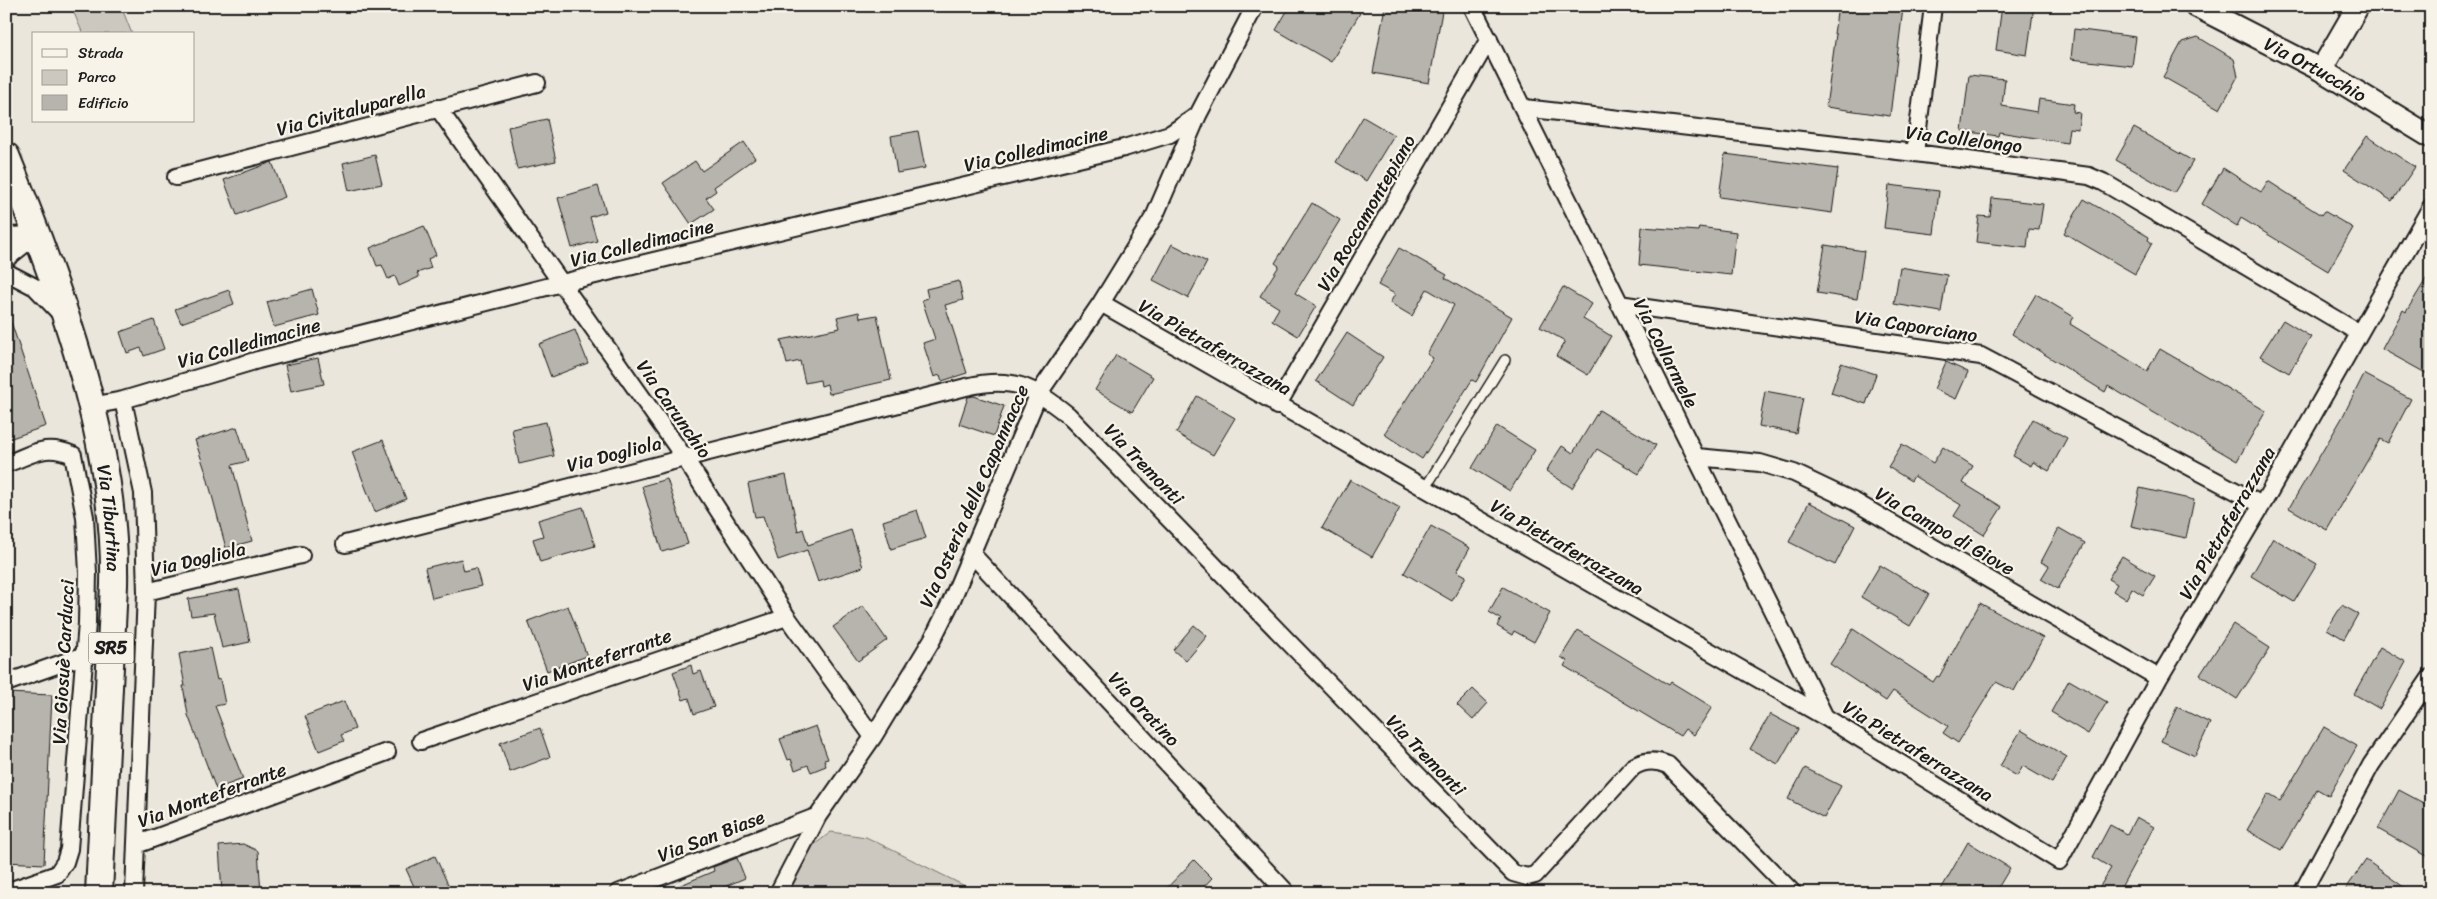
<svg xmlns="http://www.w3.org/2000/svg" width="2437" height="899" viewBox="0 0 2437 899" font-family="Sriracha,sans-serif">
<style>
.green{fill:#ccc8c0;stroke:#74726e}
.building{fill:#b6b4ac;stroke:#1c1c1c}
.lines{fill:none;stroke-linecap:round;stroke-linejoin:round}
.service-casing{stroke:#1c1c1c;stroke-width:12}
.minor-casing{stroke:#1c1c1c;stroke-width:20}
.tertiary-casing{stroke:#1c1c1c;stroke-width:25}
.primary-casing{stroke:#1c1c1c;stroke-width:30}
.service{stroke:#f7f3e8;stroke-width:9}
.minor{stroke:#f7f3e8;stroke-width:16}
.tertiary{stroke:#f7f3e8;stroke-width:21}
.primary{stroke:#f7f3e8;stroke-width:26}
.labels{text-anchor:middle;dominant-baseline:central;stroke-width:4.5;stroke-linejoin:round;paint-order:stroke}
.shield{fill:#f7f3e8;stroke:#5e5c59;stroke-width:1}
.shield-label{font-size:18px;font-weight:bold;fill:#1c1c1c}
.street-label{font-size:19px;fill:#1c1c1c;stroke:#f7f3e8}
</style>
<rect width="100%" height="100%" fill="#eae6dc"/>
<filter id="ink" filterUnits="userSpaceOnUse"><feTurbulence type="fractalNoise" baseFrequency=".02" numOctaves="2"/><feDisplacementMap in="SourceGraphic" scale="10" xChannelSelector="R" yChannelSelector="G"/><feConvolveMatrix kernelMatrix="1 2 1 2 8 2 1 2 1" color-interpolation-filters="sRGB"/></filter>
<g filter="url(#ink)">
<path class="green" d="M71 6H121L132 34H83Z
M831 832 866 837 979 893H784L806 851Z"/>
<path class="building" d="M1290 6H1350L1360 13 1331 62 1276 30Z
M1385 6H1443L1429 83 1373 73Z
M1838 6 1903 8 1890 116 1826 107 1836 34H1834Z
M2002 6H2034L2027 55 1996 50Z
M2074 29 2136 37 2132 66 2071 59Z
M2198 37 2234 59 2238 76 2220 109 2163 77 2182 42Z
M1969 75 2005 79 2002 106 2037 112 2039 99 2074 104 2073 112 2080 113 2078 129 2069 128 2067 143 1999 132 1998 136 1962 131Z
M1363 117 1394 135 1366 181 1336 162Z
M547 119 556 161 517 169 508 127Z
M2134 128 2193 161 2174 193 2116 160Z
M918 131 925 168 897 173 891 136Z
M2367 136 2415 167 2392 201 2344 170Z
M744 142 755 158 714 187 716 191 706 198 714 209 691 224 663 183 695 161 702 171Z
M1725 154 1838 169 1832 213 1719 197Z
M375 155 382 184 349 191 343 163Z
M272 162 285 197 237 215 224 180Z
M2223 168 2261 192 2268 181 2321 215 2324 211 2353 228 2328 271 2241 218 2237 226 2202 204Z
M1889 185 1939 191 1934 234 1884 228Z
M598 186 606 212 590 217 597 241 572 248 558 198Z
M1992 198 2043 204 2039 230 2029 229 2027 248 1976 242 1979 216 1990 217Z
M2084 199 2149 237 2148 240 2152 243 2135 274 2064 233Z
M1312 203 1340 220 1295 293 1316 306 1298 336 1272 320 1279 308 1260 296 1279 266 1275 263Z
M424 226 436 255 428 259 431 268 417 273 419 277 399 286 395 276 388 279 382 265 377 266 370 248Z
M1642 227 1698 231 1699 227 1736 232 1731 275 1639 265Z
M1172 244 1207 262 1188 298 1153 280Z
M1825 245 1864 251 1857 299 1817 293Z
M1399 248 1447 275 1445 278 1512 317 1476 382 1472 380 1422 459 1384 434 1433 358 1427 354 1454 305 1427 289 1412 316 1390 303 1395 294 1378 285Z
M1900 267 1947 275 1941 312 1894 304Z
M2431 271V376L2382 349 2403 310 2406 312Z
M959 281 963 300 945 305 967 373 942 381 940 375 934 377 923 343 935 339 922 300 928 298 926 289Z
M1563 287 1592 304 1583 319 1611 336 1588 375 1556 356 1565 341 1540 327Z
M312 289 319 315 274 327 267 302Z
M229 290 234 304 181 323 175 309Z
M2036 294 2074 317 2070 324 2147 371 2160 349 2266 411 2237 461 2108 386 2105 392 2012 334Z
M859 312 860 318 877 315 891 380 829 394 827 384 821 386 820 380 805 383 800 361 787 364 781 340 840 328 837 317Z
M9 316 46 426 6 440V420L11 419 6 405V317Z
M154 320 164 349 144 356 141 348 127 353 120 332Z
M2283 320 2311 337 2289 373 2260 356Z
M575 330 588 363 551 377 539 344Z
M1347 333 1383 357 1353 405 1316 381Z
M1116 355 1153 377 1132 412 1095 390Z
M318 358 324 384 291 391 285 365Z
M1946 362 1968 372 1956 399 1934 389Z
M1841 363 1876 374 1866 404 1831 393Z
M2364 374 2411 399 2388 443 2380 439 2327 530 2289 508 2342 418Z
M1765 391 1803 398 1796 433 1759 426Z
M974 396 1004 406 994 436 959 424 968 397Z
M1197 396 1235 418 1213 455 1176 433Z
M1599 410 1656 445 1639 474 1597 449 1572 488 1546 471 1562 446 1573 453Z
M2033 419 2067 438 2049 471 2033 462 2031 466 2013 456Z
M546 422 554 456 519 464 512 429Z
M1497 426 1535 450 1510 491 1472 468Z
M237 427 248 461 232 465 252 541 226 548 206 473 195 440Z
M383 440 406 499 375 512 352 452Z
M1902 444 1933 463 1943 447 1973 466 1963 483 2002 507 1984 535 1954 516 1961 505 1914 476 1911 481 1888 467Z
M786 475 798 531 803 529 808 545 851 530 863 567 818 582 807 550 778 560 763 516 755 517 748 484Z
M667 479 688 544 662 552 642 486Z
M1350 480 1400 508 1372 557 1322 528Z
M2140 488 2194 500 2186 538 2131 526Z
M1809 502 1855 526 1835 565 1789 542Z
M583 507 595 546 540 562 533 539 543 536 538 520Z
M917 510 926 538 891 549 883 521Z
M1431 526 1470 548 1457 571 1466 576 1452 601 1404 573Z
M2059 528 2085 543 2058 589 2041 579 2049 566 2041 562Z
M2273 538 2317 564 2294 602 2251 576Z
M2122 556 2155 576 2143 595 2132 588 2126 599 2113 591 2117 584 2108 579Z
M461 559 464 571 476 568 481 586 432 598 425 568Z
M1880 565 1929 594 1910 626 1861 597Z
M1503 587 1550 613 1534 642 1514 631 1512 635 1497 626 1501 619 1489 612Z
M239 589 250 642 222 648 214 613 191 616 188 599Z
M1980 603 2043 638 2014 691 1996 682 1958 743 1943 733 1948 726 1893 691 1886 701 1830 664 1853 629 1933 682 1937 676 1939 677Z
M2342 605 2358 614 2344 639 2327 629Z
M568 606 587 656 547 671 528 621Z
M863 606 887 640 858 661 833 627Z
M2233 624 2270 648 2237 699 2200 675Z
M1194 625 1207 636 1186 661 1173 650Z
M1578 630 1669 685 1671 682 1712 707 1694 735 1685 729 1680 736 1564 666 1567 661 1561 657Z
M2380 647 2406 662 2380 709 2354 694Z
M210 648 217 680 220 679 225 704 215 706 243 779 216 789 188 715 183 686H185L179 654Z
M691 665 693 674 701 671 714 707 694 714 689 698 683 700 673 672Z
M2069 680 2107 702 2088 734 2051 712Z
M1473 689 1488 703 1473 720 1457 705Z
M6 693 52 695 44 864 6 862Z
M344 701 355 729 341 735 344 741 319 751 305 716Z
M2177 707 2210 723 2195 756 2161 741Z
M1770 714 1798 729 1778 764 1750 749Z
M816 726 828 759 824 760 826 766 811 772 808 765 795 770 791 759 788 760 780 739Z
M2324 727 2357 746 2329 796 2317 789 2281 850 2247 830 2268 794 2280 801Z
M540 728 550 757 510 772 500 743Z
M2021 730 2067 757 2052 783 2023 766 2017 776 2000 766Z
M1805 768 1841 786 1824 818 1788 799Z
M2399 790 2431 807V859L2378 829Z
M2136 817 2154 827 2118 893H2096L2111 868 2093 857 2110 825 2127 834Z
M1968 842 2010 868 1995 893H1939Z
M243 844 258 851 261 893H222L219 846Z
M435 856 452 893H417L406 869Z
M737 858 745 878 710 893H662L714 871 713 867Z
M1194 860 1212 878 1198 893H1162Z
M2366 860 2412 893H2343Z"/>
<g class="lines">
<g class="service-casing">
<path id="service" d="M1424 490 1505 360"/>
</g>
<g class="minor-casing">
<path id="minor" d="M1472 6 1825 717
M438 108 684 457 787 617 873 737
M1524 108 1915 153 2089 176 2103 182 2359 333
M1915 153 1933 6
M176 177 537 83
M6 236 36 235
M6 259 36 235
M6 272 35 287 59 312
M1101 303 1825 717 2059 861 2159 678 2262 505 2431 207
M1619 304 1981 356 2262 505
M123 400 143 493 146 592 301 555
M91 406 123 400 258 360 562 283 1124 148 1170 134 1198 115
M1277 406 1489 39
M1697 457 1760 463 1794 473 1855 502 2159 678
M6 464C34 454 44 443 73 455L85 517 88 573 87 623 69 849 65 862 57 874 6 892
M345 544 966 387C1012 376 1032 386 1068 415L1513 873 1527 877 1535 875 1633 767C1644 760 1656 760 1668 765L1793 893
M971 553 1287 893
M6 683 85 655
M421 741 787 617
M136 845 387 752
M134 893 146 592
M618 893 818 816
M778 893 818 816 873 737 932 640 951 602 1039 393 1101 303 1155 215 1198 115 1255 6
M2302 893 2371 765 2431 677"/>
</g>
<g class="tertiary-casing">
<g id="tertiary">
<path id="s1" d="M2196 6 2321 70 2431 137"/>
<path d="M2321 70 2358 6"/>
</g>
</g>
<g class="primary-casing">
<g id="primary">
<path id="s2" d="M6 156C59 287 117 442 114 585L99 893"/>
</g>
</g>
<use href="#service" class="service"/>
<use href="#minor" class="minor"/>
<use href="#tertiary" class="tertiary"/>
<use href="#primary" class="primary"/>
</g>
</g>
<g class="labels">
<rect class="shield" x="88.5" y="632.5" width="45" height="31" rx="4"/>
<g class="shield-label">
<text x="111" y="648">SR5</text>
</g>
<g class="street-label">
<text stroke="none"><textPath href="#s1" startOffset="135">Via Ortucchio</textPath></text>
<text transform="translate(351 110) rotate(-15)">Via Civitaluparella</text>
<text transform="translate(1964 139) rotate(7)">Via Collelongo</text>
<text transform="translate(1036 149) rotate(-13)">Via Colledimacine</text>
<text transform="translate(1366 213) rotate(-60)">Via Roccamontepiano</text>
<text transform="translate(642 243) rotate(-14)">Via Colledimacine</text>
<text transform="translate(1916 326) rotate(9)">Via Caporciano</text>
<text transform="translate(249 343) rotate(-15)">Via Colledimacine</text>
<text transform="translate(1215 347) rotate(30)">Via Pietraferrazzana</text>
<text transform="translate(1666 353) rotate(63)">Via Collarmele</text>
<text transform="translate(674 409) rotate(55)">Via Carunchio</text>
<text transform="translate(614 454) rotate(-14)">Via Dogliola</text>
<text transform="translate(1144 464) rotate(46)">Via Tremonti</text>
<text transform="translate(974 496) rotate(-66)">Via Osteria delle Capannacce</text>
<text stroke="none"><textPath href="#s2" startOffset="378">Via Tiburtina</textPath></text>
<text transform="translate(2227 523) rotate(-60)">Via Pietraferrazzana</text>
<text transform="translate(1945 531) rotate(30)">Via Campo di Giove</text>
<text transform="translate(1567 547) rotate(30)">Via Pietraferrazzana</text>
<text transform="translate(198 559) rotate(-13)">Via Dogliola</text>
<text transform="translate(597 660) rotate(-19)">Via Monteferrante</text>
<text transform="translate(63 662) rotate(-87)">Via Giosuè Carducci</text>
<text transform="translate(1144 709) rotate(47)">Via Oratino</text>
<text transform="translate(1918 751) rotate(32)">Via Pietraferrazzana</text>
<text transform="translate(1426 755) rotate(46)">Via Tremonti</text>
<text transform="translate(212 795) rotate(-20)">Via Monteferrante</text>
<text transform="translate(711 836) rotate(-21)">Via San Biase</text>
</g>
</g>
<rect width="2437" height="899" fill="none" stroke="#f7f3e8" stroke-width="25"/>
<rect x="12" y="12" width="2412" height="874" fill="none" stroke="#1c1c1c" stroke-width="2" filter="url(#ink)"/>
<rect x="32" y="32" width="162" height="90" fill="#f7f3e8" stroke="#9f9d96"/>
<rect x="42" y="49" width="25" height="8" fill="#f7f3e8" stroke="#9f9d96"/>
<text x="78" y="58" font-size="15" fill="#1c1c1c">Strada</text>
<rect x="42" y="70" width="25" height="15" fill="#ccc8c0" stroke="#9f9d96"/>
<text x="78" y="82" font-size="15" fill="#1c1c1c">Parco</text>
<rect x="42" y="95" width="25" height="15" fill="#b6b4ac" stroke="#9f9d96"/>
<text x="78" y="108" font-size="15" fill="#1c1c1c">Edificio</text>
</svg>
